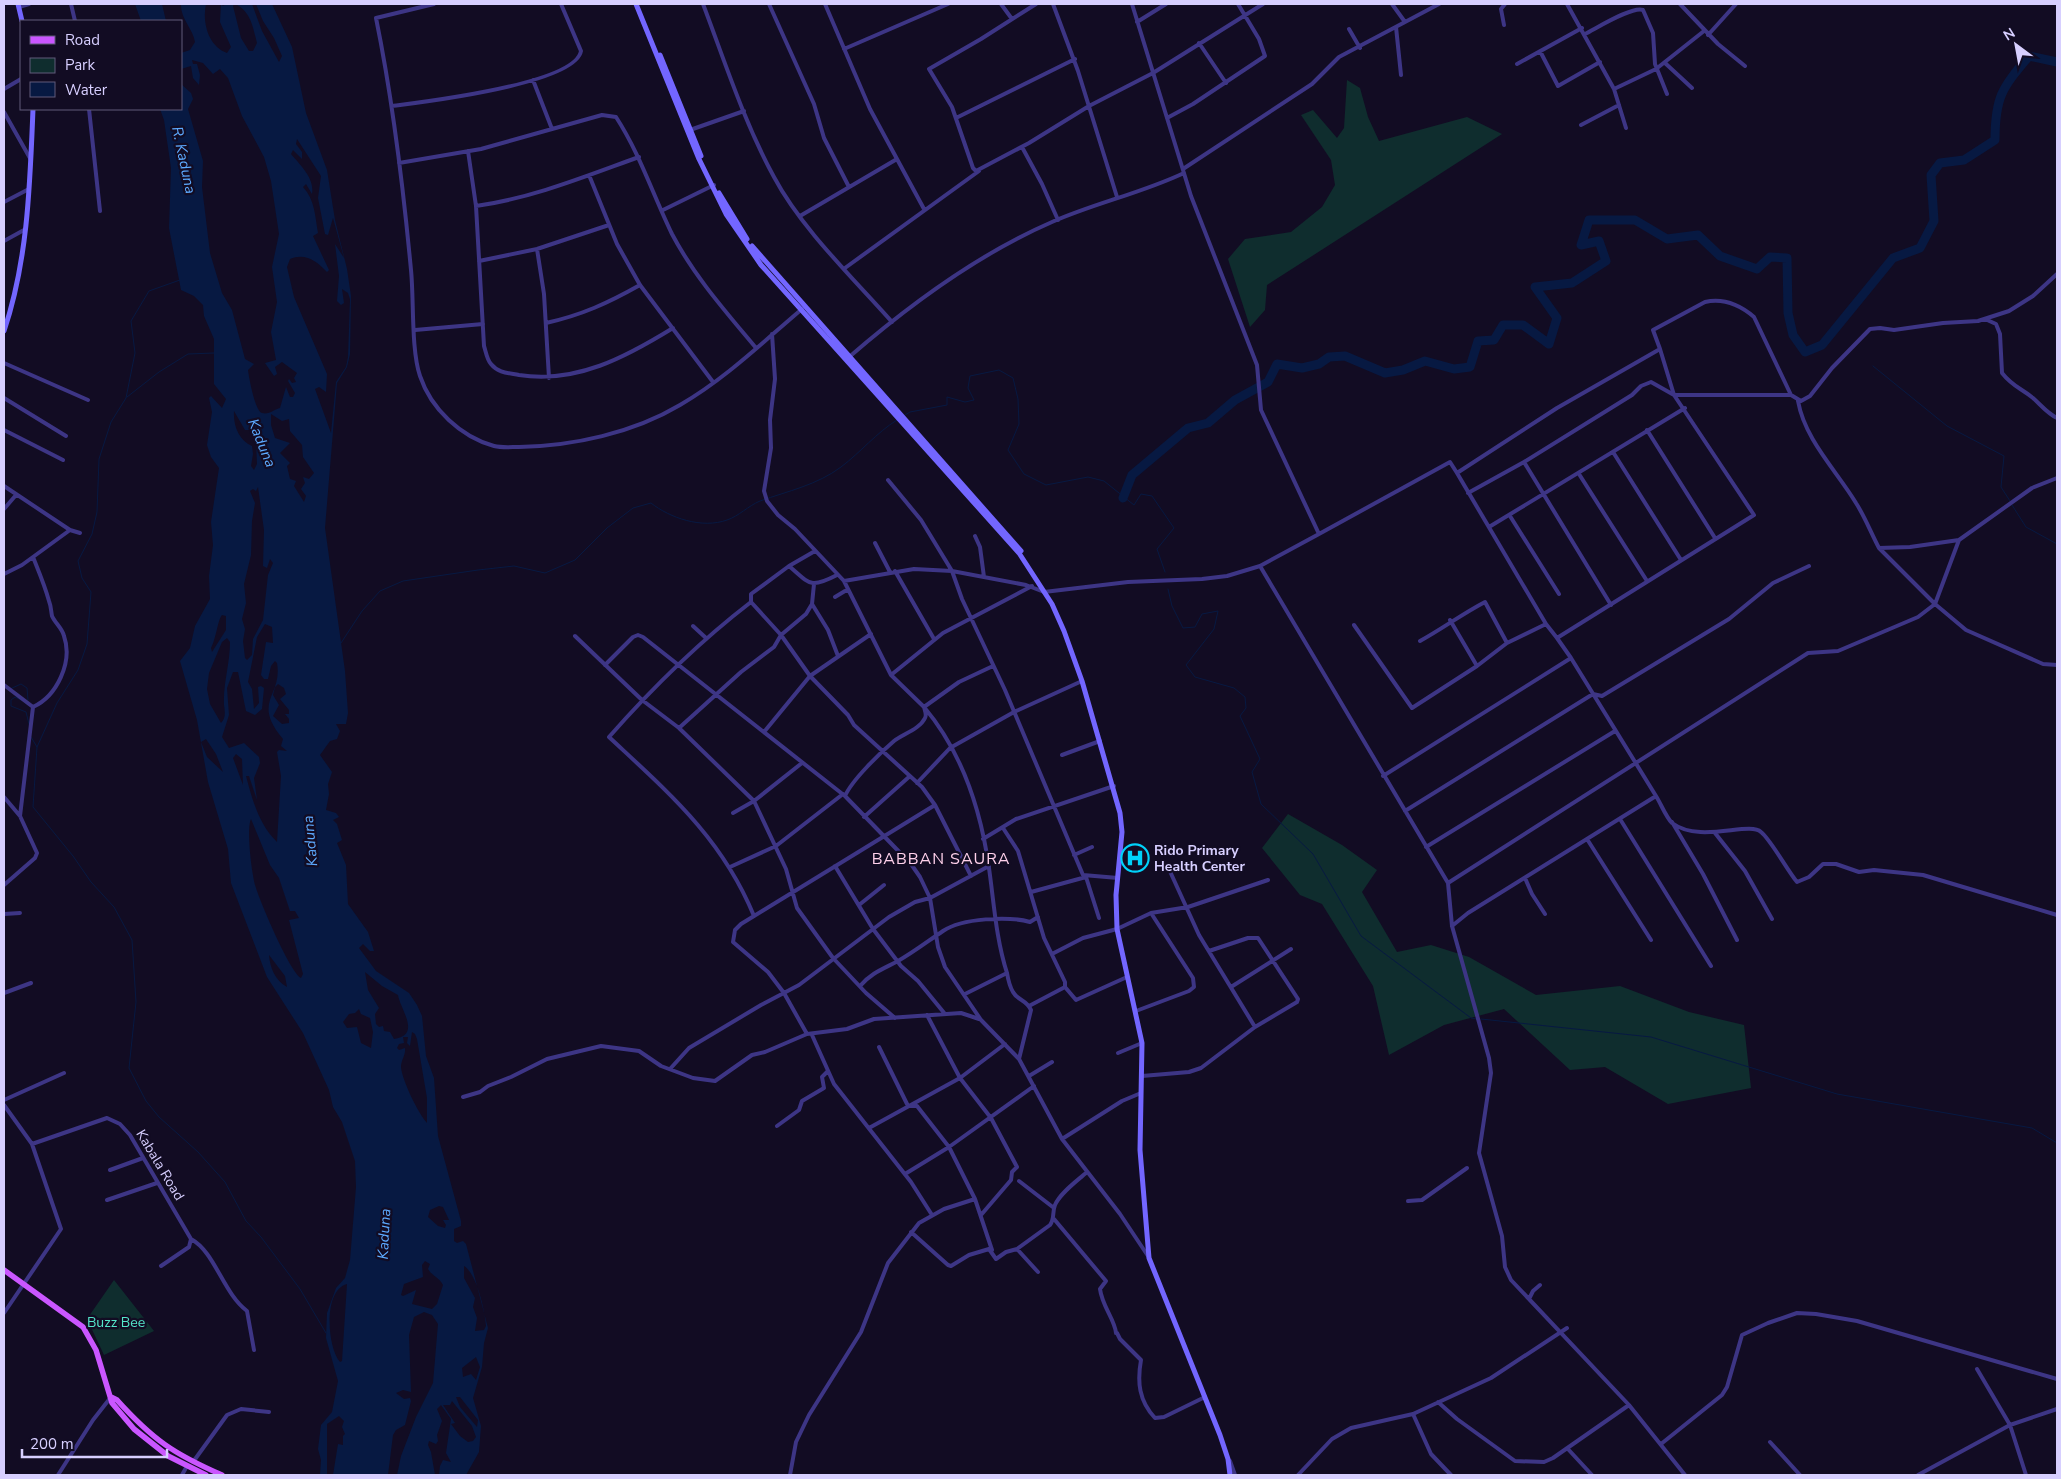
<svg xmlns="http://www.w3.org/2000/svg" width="2061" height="1479" viewBox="0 0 2061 1479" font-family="'Nunito Sans',sans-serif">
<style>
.green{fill:#0f2d2e}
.water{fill:#071942;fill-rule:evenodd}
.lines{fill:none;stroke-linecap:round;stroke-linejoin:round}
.stream{stroke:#071942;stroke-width:1}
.river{stroke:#071942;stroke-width:9}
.street{stroke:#3d3585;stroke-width:4}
.secondary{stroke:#7366ff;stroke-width:5}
.primary{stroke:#ca56ff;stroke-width:5.5}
.labels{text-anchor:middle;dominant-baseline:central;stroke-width:4.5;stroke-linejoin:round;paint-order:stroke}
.poi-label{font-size:14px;font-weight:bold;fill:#d7cfff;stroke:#120c23;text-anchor:start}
.street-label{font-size:14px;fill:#d7cfff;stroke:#120c23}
.park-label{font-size:14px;fill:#54e6ca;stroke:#120c23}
.water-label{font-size:15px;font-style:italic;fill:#5daaff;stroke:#120c23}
.quarter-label{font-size:16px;letter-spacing:1px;fill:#ffd1eb;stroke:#120c23}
</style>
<rect width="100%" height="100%" fill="#120c23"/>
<path class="green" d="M1347 80 1360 88 1368 117 1379 141 1467 117 1502 134 1267 285 1265 310 1250 327 1228 259 1245 239 1291 232 1322 207 1335 185 1331 160 1301 115 1313 110 1337 138 1344 128Z
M1288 814 1342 845 1377 870 1362 892 1397 952 1431 945 1469 957 1536 995 1620 986 1689 1012 1744 1025 1751 1088 1668 1104 1605 1067 1570 1070 1504 1009 1444 1025 1389 1055 1373 986 1322 904 1300 895 1262 848Z
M114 1280 154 1331 104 1355 87 1319Z"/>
<path class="water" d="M135 4H162L166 21H141Z
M181 4H206C202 22 208 46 227 53L231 47 220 22 221 4 223 6 226 4H234L233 6 241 38 249 51H253L257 43C253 28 251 11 235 4H252L262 31 279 62 282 56 274 38 263 21 256 4H272L292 47 306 113 327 170 335 220 347 269 351 296 350 354 347 367 337 383 325 528 345 671 348 713 346 724H336L340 731 337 739 330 741 320 755 332 772 328 784 329 794 326 810 336 813 339 817 333 820 337 824 342 840 337 843 346 865 348 904 368 932 374 951H370L363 944 359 948 376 971 409 993 417 1005 422 1016 426 1056 434 1078 438 1136 461 1221V1226L454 1229V1241L457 1243 463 1241 466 1244 488 1328 484 1343 482 1367 473 1398 481 1426 479 1452 466 1475H439L440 1466 443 1460 451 1462 446 1453 451 1419 441 1405 437 1409 442 1421 437 1435 438 1441 436 1444 429 1441 428 1445 431 1452 435 1475H397L401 1456 416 1417 433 1383 438 1324 432 1315 424 1312 414 1317 409 1335 411 1392 403 1390 396 1393 404 1399 410 1398 411 1401 405 1425 396 1430 393 1435 388 1475H333L338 1444 343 1445V1436L345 1434 342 1427 344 1421 339 1416 327 1424V1475H320L321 1460 318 1449 321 1425 332 1412 338 1381 326 1338 327 1313 336 1288 345 1278 350 1260 356 1187 355 1161 342 1122 333 1107 329 1090 303 1033 267 977 231 883 228 849 208 782 197 720 180 661 190 648 195 626 210 599 209 576 213 545 211 522 219 468 211 457 207 445 212 412 209 398 211 396 222 408 226 399 214 384V339L204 316 203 305 194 296 181 290 169 228 171 168 164 120 160 109H181V84L191 93 193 99 188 109 203 161 202 187 210 253 222 293 232 310 245 359 254 364 248 370C249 378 255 411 262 413 269 415 275 409 280 408L286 387 290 397H293L295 393 288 381 289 379 292 383 296 382 294 378 297 373 282 362 275 367 277 374 274 376 265 363 276 360 271 332 277 302 272 267 279 234 271 181 264 157 242 116 228 78 220 69 213 74 203 63 192 60 193 64H197L200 75 199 85 193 78 191 66 181 69V53L190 50 195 42C193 29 180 18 181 4ZM297 139 321 176 318 198 325 234 328 235 333 218 344 258 335 244 339 276 337 301 341 305 344 303 342 289 348 293 350 299 348 357 346 367 336 382 331 433 315 389 319 387 326 392 327 374 294 297 287 267 290 259C305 252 318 262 327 272L329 270 313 236 318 233C315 216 315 200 303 187L306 184 312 194C315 178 300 165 291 154L293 150 302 159V152L296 144ZM234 411 245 430H250L256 441 257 464 254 470 251 466 253 454 252 446C239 440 233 426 234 411ZM271 414 282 421 289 419 290 431 302 445 303 457 314 473 309 479 303 477 305 483 301 489 306 496 304 502 294 486 296 481 290 479 287 466 290 463 280 453 290 443 275 438 271 425ZM258 487 264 530 263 566 267 568 270 559 273 563 268 575 263 620 253 639 252 655 247 660 245 658 243 641 245 629 242 619 246 603 244 584 251 555 252 521 255 503 250 491 253 489 256 491ZM222 615 226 616V630L212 652 211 648C216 639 218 619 222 615ZM265 624 272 627 273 643 266 642 261 675 264 679H268L271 666 275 661 277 663C283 696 251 701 283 739L281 746 287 751 279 750 277 752 281 776 277 842C259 825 252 799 246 776H249L257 800 254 778 260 763 259 757 244 743 229 748 222 737 229 715 227 688 233 672H238L246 711 255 715 262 709 264 688 261 686 258 687 259 703 254 709 252 689 248 682 257 637ZM227 638 230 642C230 664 223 683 224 705 225 712 226 718 221 723L210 704 207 689 209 673 222 642ZM278 684 284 688 286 694 280 699 289 710V714H285L289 719V723L282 724 273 716 279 705 273 695 275 687ZM206 739 216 754 223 772 207 757 201 742ZM236 754 242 759 243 785 233 758ZM251 819 270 865 279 878 290 911H295L299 918 289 920 303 974 301 978C290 972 261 904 256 888 252 877 246 829 251 819ZM269 955 285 976 287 987C275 980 270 968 269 955ZM365 972 382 986 398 995C400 1009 422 1035 394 1039L390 1032 384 1031 383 1026 379 1027 376 1024 375 1014 379 1008 368 990ZM359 1009 361 1014 370 1018 373 1032 371 1048 361 1043 357 1027 347 1028 343 1022 349 1014 355 1013ZM412 1032 415 1034 417 1039 427 1098V1123C418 1113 402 1080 401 1067 401 1060 406 1055 405 1048L399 1050 397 1048 399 1044 404 1043 403 1037H408L407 1043 410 1046ZM439 1206 443 1207 449 1220H443L446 1225 445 1228 438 1226 428 1217 430 1210ZM425 1261 430 1264 428 1269C432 1276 440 1278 443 1285L437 1304 432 1309 412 1304 416 1290 403 1296 401 1295 404 1284 423 1277 422 1265ZM464 1266C477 1274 485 1311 486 1326L484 1330 475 1331 477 1318 473 1307 475 1298 464 1278ZM347 1284 342 1361 340 1362C327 1347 323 1290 347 1284ZM476 1357 480 1367 476 1380 471 1374 463 1377 462 1368ZM456 1397H460L478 1420 477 1427 460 1407ZM452 1401 472 1426 476 1437 473 1441 468 1442 460 1436 451 1424 455 1423 443 1405H450Z"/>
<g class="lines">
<path class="stream" d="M180 280 149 291 131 321 135 353 126 398 111 422 99 459 97 512 92 534 78 561 82 578 91 592 87 644 78 670 57 703 37 747 33 807 73 856 91 882 114 907 132 940 136 1002 129 1068 146 1101 159 1117 198 1152 225 1182 246 1221 261 1237 300 1289 326 1333
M1873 366 1947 426 2004 456 2001 487 2010 501
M127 397 159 372 188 354 214 353
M905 415 910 412 947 405V397L965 402 974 400 968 388 970 376 999 370 1013 378 1018 399 1019 424 1008 450 1024 474 1046 485 1088 477 1104 481 1134 505 1141 494 1152 496 1174 528 1157 549 1165 572
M2012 505 2026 527 2057 544
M1168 589 1172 606 1183 628 1195 627 1202 614 1218 611 1214 629 1186 665 1195 677 1234 688 1245 697 1246 708 1240 716 1260 759 1252 772 1261 804 1313 854 1361 936 1471 1018 1477 1019
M341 643 362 611 380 591 403 581 478 570 514 566 545 573 575 560 607 528 633 508 651 503C670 518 702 529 727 520 739 516 748 506 760 501 788 491 817 485 841 467 861 452 876 433 897 420
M10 689 21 684 27 688 28 700
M21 700 15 697 11 700V706L26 712 29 724
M31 737 37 747
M1481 1019 1651 1037 1837 1094 2032 1128 2057 1143"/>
<path class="river" d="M1123 498 1132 475 1188 428 1208 423 1235 400 1268 382 1277 364 1302 368 1319 364 1329 357 1345 356 1385 373 1403 370 1425 361 1454 369 1470 367 1478 341 1494 340 1503 325H1523L1549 344 1557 318 1535 287 1572 283 1606 261 1599 241 1581 245 1589 220H1635L1667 239 1698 235 1720 256 1757 269 1770 257 1787 258 1788 313 1793 335 1805 352 1822 345 1893 258 1920 248 1934 221 1931 175 1940 163 1964 160 1995 140C1995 97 2002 88 2029 56L2057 62"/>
<path class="street" d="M71 4 75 21
M434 4 376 18C393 101 403 185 411 270 414 299 411 350 420 376 431 409 461 437 494 446 502 448 511 447 519 447 573 446 633 433 680 405 725 379 763 342 802 309
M703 4C725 62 744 122 774 177 801 228 853 278 892 322
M769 4 814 104 824 138 849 187
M825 4 870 109 924 209
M1001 4 1012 19
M1036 4 981 39 929 69 952 107 973 168 976 171 1029 143 1089 106 1153 73 1263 4
M1053 4 1078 71 1117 197
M1132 4 1191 196 1257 365 1261 410 1319 534 1260 566 1448 883 1452 926 1489 1058 1491 1073 1479 1153 1502 1236 1505 1267 1511 1280 1629 1405 1685 1475
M1392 4 1405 22
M1567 4 1614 89 1626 128
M1680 4 1718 44 1745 66
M19 7 29 4
M1137 22 1166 4
M1504 25 1501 9 1505 4
M1396 27 1401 75
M1349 29 1360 48
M1585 34C1597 28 1632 6 1643 10L1653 33 1655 64 1667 94
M1708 35 1736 4
M1199 43 1226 83
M844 49 948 4
M1540 51 1558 86 1600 62
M1665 63 1692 88
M1517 64 1582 28
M533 80 552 129
M4 89 21 79
M1614 89 1656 69 1704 31
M392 106C423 102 575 84 581 51L561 4
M89 109 100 211
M4 112 31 160
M956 118 1075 59
M1167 118 1193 104 1265 56 1259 39 1238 4
M1581 125 1619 105
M690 130 744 111
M1022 147 1042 184 1058 220
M468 151 476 206 484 346C486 352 487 360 491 364 498 373 509 373 519 375 576 384 626 357 673 328
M399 163 481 149 602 115 616 117C640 154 653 195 672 234 694 276 726 312 756 348
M1183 169 1312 84 1339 57 1439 4
M589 175 617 244 640 285 713 382
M4 202 29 189
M476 206C533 198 586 176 639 157
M663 210 714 185
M800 216 897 159
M4 241 24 230
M537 249 544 294 549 378
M479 261 537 249 609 225
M845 268 979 171
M1985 319 1996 324 2000 334 2002 373C2013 387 2021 388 2033 398 2041 405 2047 413 2057 418
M546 323C582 315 608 303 640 285
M415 330 483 324
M772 334 775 379 770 420 771 448 764 491 767 501 778 515 795 529 844 581 891 675 924 707C925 711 927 715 925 718 920 729 903 734 894 741 880 753 852 780 845 796L911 864 920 877 930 898 938 947 945 967 981 1020 1019 1059 1062 1139 1120 1214 1148 1256
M1660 349 1674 395
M848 358C909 305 978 254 1052 222 1095 203 1142 193 1184 173
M4 363 88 400
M4 398 66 436
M1798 401C1805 440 1836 470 1856 503 1865 517 1871 533 1879 548
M4 430 63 460
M1647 430 1715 538
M1613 452 1681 560
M1524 462 1611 605
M1457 473 1546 624 1557 638
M1579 474 1647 581
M888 480 921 520 952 571 962 599 1005 690 1083 875 1118 878
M4 486 70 530 80 533
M1468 493 1524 462 1632 395 1641 386 1651 382 1674 395
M4 509 16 495
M1510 516 1559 594
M1489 527 1685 408
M1319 534 1450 462 1457 473 1557 408 1660 349 1653 330 1705 302C1723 298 1740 305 1754 317L1791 395 1801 401 1810 396 1832 368 1870 329 1880 328 1894 330 1943 323 1978 321 2009 311 2033 296 2057 274
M975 536 980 547 984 577
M1959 540 1910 547 1879 548 1935 604 1966 630 2043 664 2057 665
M875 543 890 572
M789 566 815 551
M895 571 934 639
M4 574 22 565 70 530
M844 581 914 569 952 571 1026 585 1044 592 1128 582 1202 579 1227 576 1260 566
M835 597 845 591H849
M751 602 781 635 810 676 848 715 854 725 922 787 935 805 971 876
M812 604 828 630 838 656
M1450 620 1477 666
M1354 625 1412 708 1477 666 1507 643 1546 624
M693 626 706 638
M575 636 642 700 679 728 754 801 786 869 797 908 833 958 866 993 895 1018
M1420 641C1442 629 1462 614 1485 602L1507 643
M1571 658 1656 796
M605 665 633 637 638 635 643 637 845 796
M993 666 959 682 924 707C962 752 981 811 989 868 994 903 996 939 1007 973 1008 979 1010 987 1013 992 1017 1000 1027 1000 1031 1010L1019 1059
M891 675 943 633 1032 586
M4 685 33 707
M679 728 741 672 774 647 781 635 806 614 812 604 814 584
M764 732 810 676 871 634
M1062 755 1100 741
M1383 776 1571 658 1557 638 1754 515 1674 395H1791
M917 783 950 748 1014 712 1082 681
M4 797 20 816 37 853 35 858 4 885
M1405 811 1593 694 1602 696 1729 619 1773 583 1809 566
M733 813 754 801 802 763
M20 816 33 707C57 696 73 662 64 636 62 628 55 623 52 616 51 611 51 606 49 601 45 586 39 572 33 557
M864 817 910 776
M1620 819 1711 966
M1672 822 1703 874 1737 940
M1003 828 1018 851 1044 938 1065 982V987L1076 1000 1127 977
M1715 833 1745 871 1772 919
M983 839 1016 819 1114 786
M1587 839 1651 940
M1426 847 1615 731
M1074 855 1092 847
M835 866 873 929 901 966 918 981 945 1014
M730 867 776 846 843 794
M1168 867 1199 935 1255 1027
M1525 878 1532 894 1545 914
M1448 883 1808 653 1838 651 1918 617 1935 604 1959 540 2032 488 2057 478
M1031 892 1086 877 1099 918
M859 905 884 885
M4 914 20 913
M754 916C722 838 669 793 609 737 653 687 699 642 751 602V594L789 566C810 584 810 589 837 575
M1452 926 1468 913 1656 796C1661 804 1666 817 1672 823 1700 844 1749 821 1761 832 1771 840 1787 870 1797 882L1809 877 1823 864H1836L1859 872 1874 870 1923 875 2057 915
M1052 954 1083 938 1117 929 1151 913 1188 907 1268 880
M860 986C871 973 883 969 898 961 914 952 928 941 943 931 962 918 1009 916 1030 922L1038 917
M1231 987 1291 949
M4 993 31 983
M965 994 1007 973
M1029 1006 1065 987
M1136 1011 1189 991 1194 987 1193 978 1151 913
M927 1015 960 1078 991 1118 1017 1167 1012 1172 1011 1180 981 1215
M807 1034 784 993 768 972 733 942 735 930 741 924 935 805
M812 1035 834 1084 911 1182 932 1215
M879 1047 908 1106
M1118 1053 1142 1043
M670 1069 689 1048 761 1005 799 985 889 917 915 902 930 898 989 866
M1029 1076 1052 1062
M1142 1076 1189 1072 1201 1068 1255 1027 1297 1002 1298 999 1258 938H1248L1209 951
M463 1097 480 1092 488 1086 511 1077 547 1059 601 1046 639 1051 661 1066 693 1078 715 1081 752 1055 765 1052 807 1034 847 1029 874 1019 961 1013 979 1019
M4 1100 64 1073
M4 1105 32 1144 61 1229 4 1313
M908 1106H917L949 1147 975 1199 992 1250
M777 1126 799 1110 802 1101 824 1088 822 1077 828 1071
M869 1128 960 1078 1005 1044
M1062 1139 1122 1101 1141 1093
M32 1144 107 1118 120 1124 130 1135 191 1239 189 1247 161 1266
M110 1170 143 1158
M905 1174 949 1147 1034 1086
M1019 1181 1054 1208
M107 1200 157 1183
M1408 1201 1422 1200 1467 1168
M1054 1219 1106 1281 1100 1289C1102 1306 1115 1320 1116 1333
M911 1232 948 1265 951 1266 969 1255 989 1249 996 1259 1006 1252 1017 1249 1050 1225C1055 1218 1052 1212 1055 1205 1060 1193 1077 1181 1087 1172
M191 1239C215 1252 223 1293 247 1311L254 1350
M1017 1249 1038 1272
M1529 1299 1533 1291 1540 1285
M1117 1333 1120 1339 1141 1360C1137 1382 1139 1401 1155 1418L1164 1417 1205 1397
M1977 1369 2010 1425 2026 1475
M1438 1402 1457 1419 1515 1461 1544 1462 1553 1458 1629 1405
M1413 1414 1431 1454 1451 1475
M1770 1442 1800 1475
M1661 1444 1722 1395 1727 1387 1742 1335 1768 1323 1797 1313 1816 1314 1857 1321 2057 1379
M1567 1448 1592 1475
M1230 1461 1235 1475
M193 1462 227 1415 241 1409 269 1412
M58 1475 93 1420 111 1397
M182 1475 187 1466
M790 1475 796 1442 809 1415 861 1332 888 1263 919 1223 944 1209 975 1199
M1298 1475 1332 1439 1351 1428 1413 1414 1491 1378 1567 1328
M1918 1475 2010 1425 2057 1409"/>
<path class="secondary" d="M18 4 22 21
M636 4 699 159 726 214 761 265 1019 553 1052 604 1064 631 1082 681 1120 813 1122 832 1116 895 1117 929 1142 1043 1140 1150 1149 1258 1220 1435 1228 1459 1230 1475
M660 55 701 156
M719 193 747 239
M752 246 1021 551
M4 331C28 260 30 183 33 109"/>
<path class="primary" d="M4 1270 83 1327 96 1350 112 1403 134 1429 168 1456 206 1475
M111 1397 117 1400C153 1440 174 1454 222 1475"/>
</g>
<defs>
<g id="hospital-ring" transform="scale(1.4375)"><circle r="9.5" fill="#120c23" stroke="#00d2fa" stroke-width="1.5"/><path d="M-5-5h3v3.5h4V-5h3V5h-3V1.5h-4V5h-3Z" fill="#00d2fa"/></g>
</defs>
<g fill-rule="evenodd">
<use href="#hospital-ring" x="1135" y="858"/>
</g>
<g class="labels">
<g class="poi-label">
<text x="1154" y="850">Rido Primary<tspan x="1154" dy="16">Health Center</tspan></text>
</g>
<g class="street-label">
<text transform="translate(160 1165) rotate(59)">Kabala Road</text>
</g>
<g class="park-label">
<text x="116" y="1322">Buzz Bee</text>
</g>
<g class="water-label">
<text transform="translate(184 160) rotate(78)">R. Kaduna</text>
<text transform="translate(262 443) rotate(68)">Kaduna</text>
<text transform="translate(310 841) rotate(-95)">Kaduna</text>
<text transform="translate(384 1234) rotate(-87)">Kaduna</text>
</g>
<g class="quarter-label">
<text x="941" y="859">BABBAN SAURA</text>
</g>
</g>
<rect width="2061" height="1479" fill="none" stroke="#d7cfff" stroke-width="10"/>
<rect x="20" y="20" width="162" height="90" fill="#120c23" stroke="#615a7b"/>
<rect x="30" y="36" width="25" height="8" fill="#ca56ff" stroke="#615a7b"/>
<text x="65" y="45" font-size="15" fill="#d7cfff">Road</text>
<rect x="30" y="58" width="25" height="15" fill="#0f2d2e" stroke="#615a7b"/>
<text x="65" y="70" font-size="15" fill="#d7cfff">Park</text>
<rect x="30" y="82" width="25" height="15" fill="#071942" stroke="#615a7b"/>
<text x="65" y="95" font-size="15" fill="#d7cfff">Water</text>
<g transform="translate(2016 45) rotate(328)" stroke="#120c23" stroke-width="4" paint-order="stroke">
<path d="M0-4L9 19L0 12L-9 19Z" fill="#d7cfff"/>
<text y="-8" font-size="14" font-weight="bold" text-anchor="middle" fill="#d7cfff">N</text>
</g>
<path d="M22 1449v8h145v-8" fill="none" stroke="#d7cfff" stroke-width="2.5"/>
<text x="30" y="1449" font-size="15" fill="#d7cfff" stroke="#120c23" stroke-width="4" paint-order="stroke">200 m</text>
</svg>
